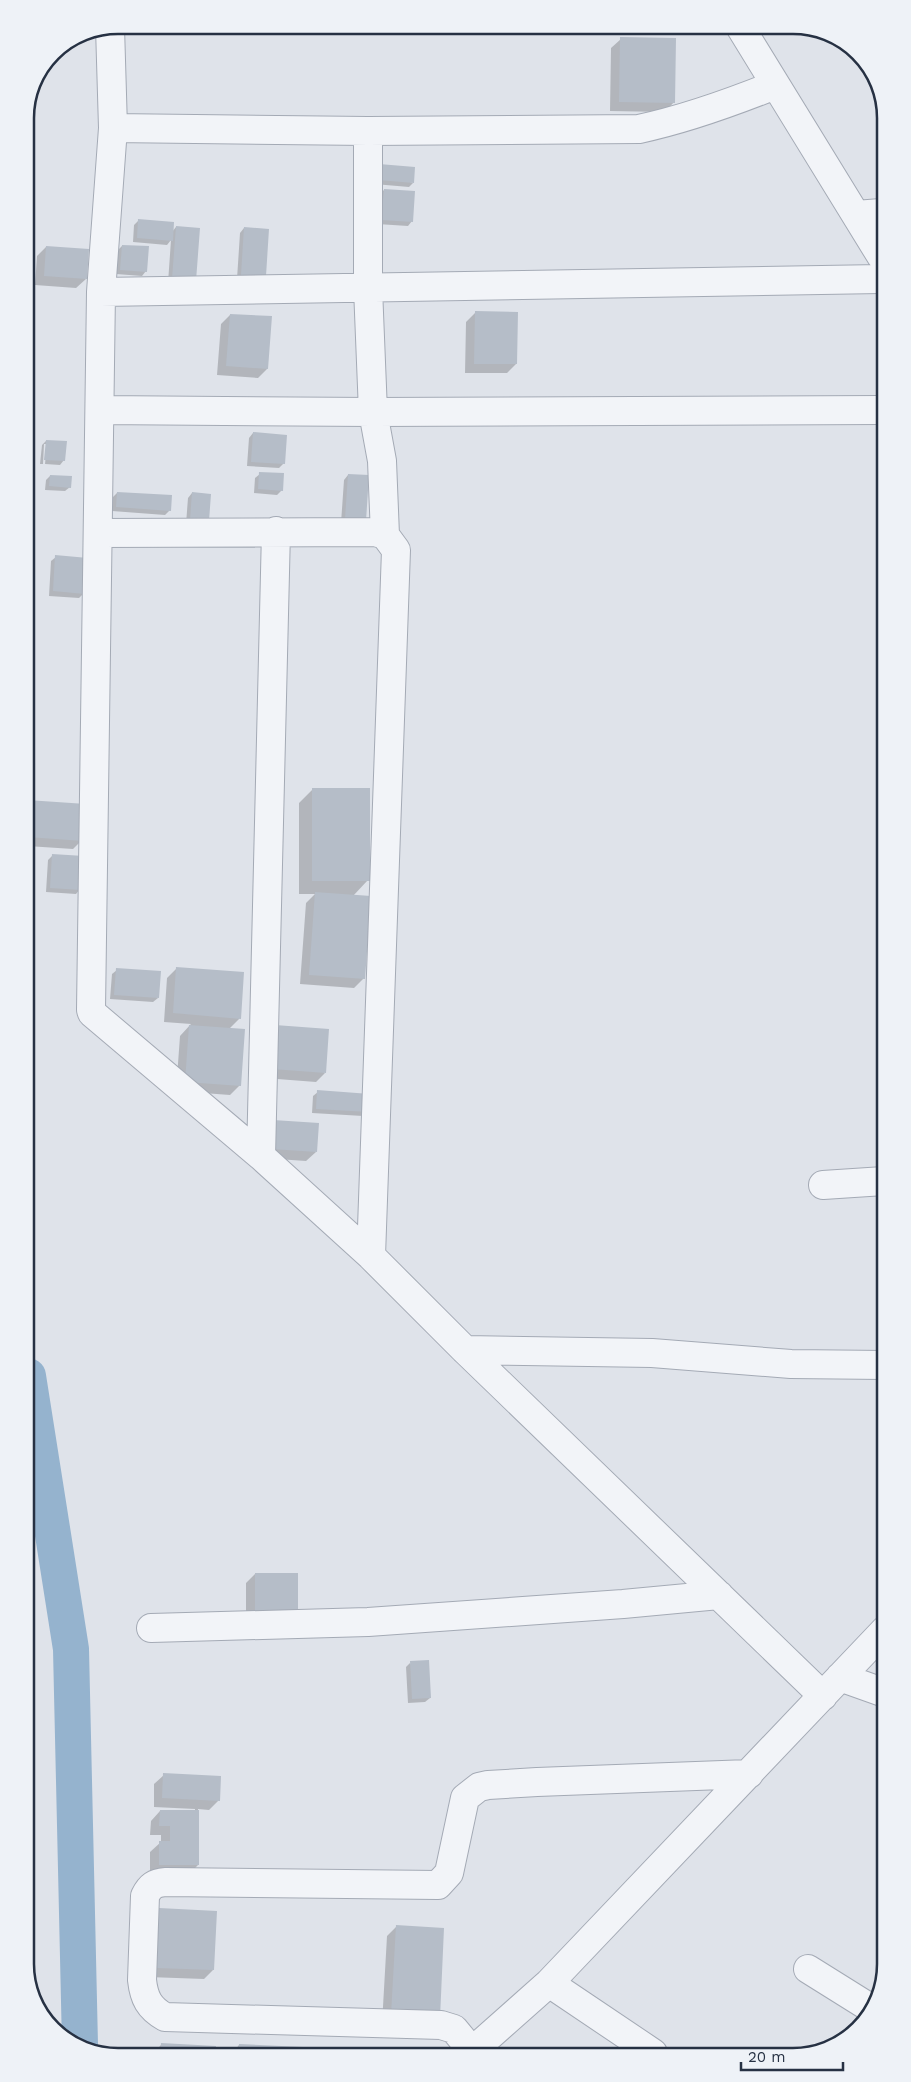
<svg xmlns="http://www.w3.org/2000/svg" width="911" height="2082" viewBox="0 0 911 2082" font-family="'Work Sans',sans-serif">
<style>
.shadow{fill:#0003}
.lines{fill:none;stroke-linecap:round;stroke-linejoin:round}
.canal{stroke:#95b3ce;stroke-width:36}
.building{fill:#b5bdc8}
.minor-casing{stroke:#a4aab5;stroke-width:30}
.minor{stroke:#f2f4f8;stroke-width:28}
.rim{fill:none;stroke:#263143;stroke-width:2.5}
</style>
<rect width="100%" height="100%" fill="#dfe3ea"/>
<path class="shadow" d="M621 39 674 102 665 112 610 111 611 48Z
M375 170 413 183 409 187 374 184Z
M384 190 412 221 408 226 377 224 380 194Z
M139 220 172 232 176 227 195 280 168 283 171 240 167 245 133 242 134 225Z
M244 228 265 276 237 279 240 233Z
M122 246 146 271 142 276 116 274 118 250Z
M46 247 86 279 76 288 35 285 37 256Z
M475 313 516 364 507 373H465L466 322Z
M230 315 270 318 267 369 258 378 217 375 221 324Z
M253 433 284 463 279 468 247 466 249 438Z
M46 441 64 460 60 465 45 464 47 444H44L43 464H40L42 445Z
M260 474 282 490 277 495 254 493 255 478Z
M348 475 360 525 341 523 344 480Z
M50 476 70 487 65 491 45 490 46 480Z
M117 493 170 510 165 515 112 511 113 497Z
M192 493 204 525 186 524 188 498Z
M56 557 84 593 79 598 49 596 51 561Z
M313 789 368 880 353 896 364 978 354 988 300 984 306 903 315 894H299V803Z
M27 802 84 806 82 840 73 849 27 846Z
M53 855 80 889 76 894 46 892 48 860Z
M177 968 240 1018 229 1029 240 1085 230 1095 176 1091 180 1036 191 1024 164 1022 167 978Z
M117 970 158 998 153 1002 110 999 112 974Z
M266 1035 325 1073 316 1082 264 1078Z
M318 1092 369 1095 363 1116 312 1113 313 1096Z
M274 1121 316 1152 306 1161 262 1158Z
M255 1574H296L246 1624V1583Z
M410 1663 430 1698 425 1702 408 1703 406 1667Z
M164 1775 219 1800 209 1810 198 1809V1865L189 1874H150V1852L161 1842V1835H150L151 1821 160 1811H195V1809L154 1807V1784Z
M160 1909 213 1970 204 1979 148 1977 150 1918Z
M396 1927 438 2017 382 2024 387 1936Z
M161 2045 214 2047V2056L152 2057V2054Z
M239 2045 389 2055 230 2056Z"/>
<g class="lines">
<path class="canal" d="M28 1376 71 1649 80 2045"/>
</g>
<path class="building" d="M620 37 676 38 675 103 619 102Z
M379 164 415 167 414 183 378 180Z
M384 189 415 191 413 222 381 220Z
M138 219 174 222 173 241 137 238Z
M176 226 200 228 196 281 172 279Z
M244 227 269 229 266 276 241 275Z
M122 245 149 246 147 272 120 270Z
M46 246 89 249 87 279 44 276Z
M475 311 518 312 517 364H474Z
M230 314 272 316 268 369 226 366Z
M253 432 287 435 285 464 251 462Z
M46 440 67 441 65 461 44 460Z
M259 472 284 473 283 491 258 489Z
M348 474 369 475 366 521 345 519Z
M50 475 72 476 71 488 49 486Z
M117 492 172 495 171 511 116 507Z
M192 492 211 494 209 521 190 520Z
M55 555 88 558 85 594 53 591Z
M312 788H370V881H312Z
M27 800 86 804 83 841 27 837Z
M52 854 84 856 81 890 50 888Z
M315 892 371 896 365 979 309 975Z
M176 967 244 972 241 1019 173 1013Z
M116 968 161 971 159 998 114 995Z
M189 1025 245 1029 241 1086 185 1082Z
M275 1025 329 1029 326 1073 272 1069Z
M317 1090 370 1094 369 1112 316 1109Z
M273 1120 319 1123 317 1152 271 1149Z
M255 1573H298V1615L255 1616Z
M429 1660 431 1698 412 1699 410 1661Z
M163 1773 221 1776 220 1801 162 1798Z
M160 1810H199V1865H159V1841H170V1826H159Z
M159 1908 217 1911 214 1970 156 1968Z
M396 1925 444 1928 440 2018 391 2015Z
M161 2043 216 2046 215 2056H160Z
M239 2044 391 2051 390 2055 238 2056Z
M398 2051 428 2052V2055H398Z"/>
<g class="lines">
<g class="minor-casing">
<path id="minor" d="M739 25 881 256
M110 27 113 128 101 292 91 1010 92 1013 261 1156 371 1256 465 1350 823 1696
M113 128 368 131 639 129C686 119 730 103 775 85
M368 131V288L373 412 382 461 385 535
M856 215 881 213
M101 292 881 279
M100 410 373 412 882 410
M98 533 375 532 385 535 396 550 371 1256
M261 1156 276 531
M823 1185 884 1181
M465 1350 652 1353 791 1364 884 1365
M151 1628 368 1622 623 1604 719 1595
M840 1677 885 1693
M808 1969 872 2009
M549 1983 653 2053
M472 2051 454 2029 441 2025 165 2017C149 2008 144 1998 142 1980L145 1896C150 1886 154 1883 166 1882L438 1885 449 1873 465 1798 479 1787 488 1785 537 1782 749 1774
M469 2054 549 1983 885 1630"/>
</g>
<use href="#minor" class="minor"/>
</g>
<path d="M0 0H911V2082H0ZM118 34H793A84 84 0 0 1 877 118V1964A84 84 0 0 1 793 2048H118A84 84 0 0 1 34 1964V118A84 84 0 0 1 118 34Z" fill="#eef2f7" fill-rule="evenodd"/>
<path class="rim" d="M118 34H793A84 84 0 0 1 877 118V1964A84 84 0 0 1 793 2048H118A84 84 0 0 1 34 1964V118A84 84 0 0 1 118 34Z"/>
<path d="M741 2062v8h102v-8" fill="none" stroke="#263143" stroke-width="2.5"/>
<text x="748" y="2062" font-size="15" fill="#263143" stroke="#eef2f7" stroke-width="4" paint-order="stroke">20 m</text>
</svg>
